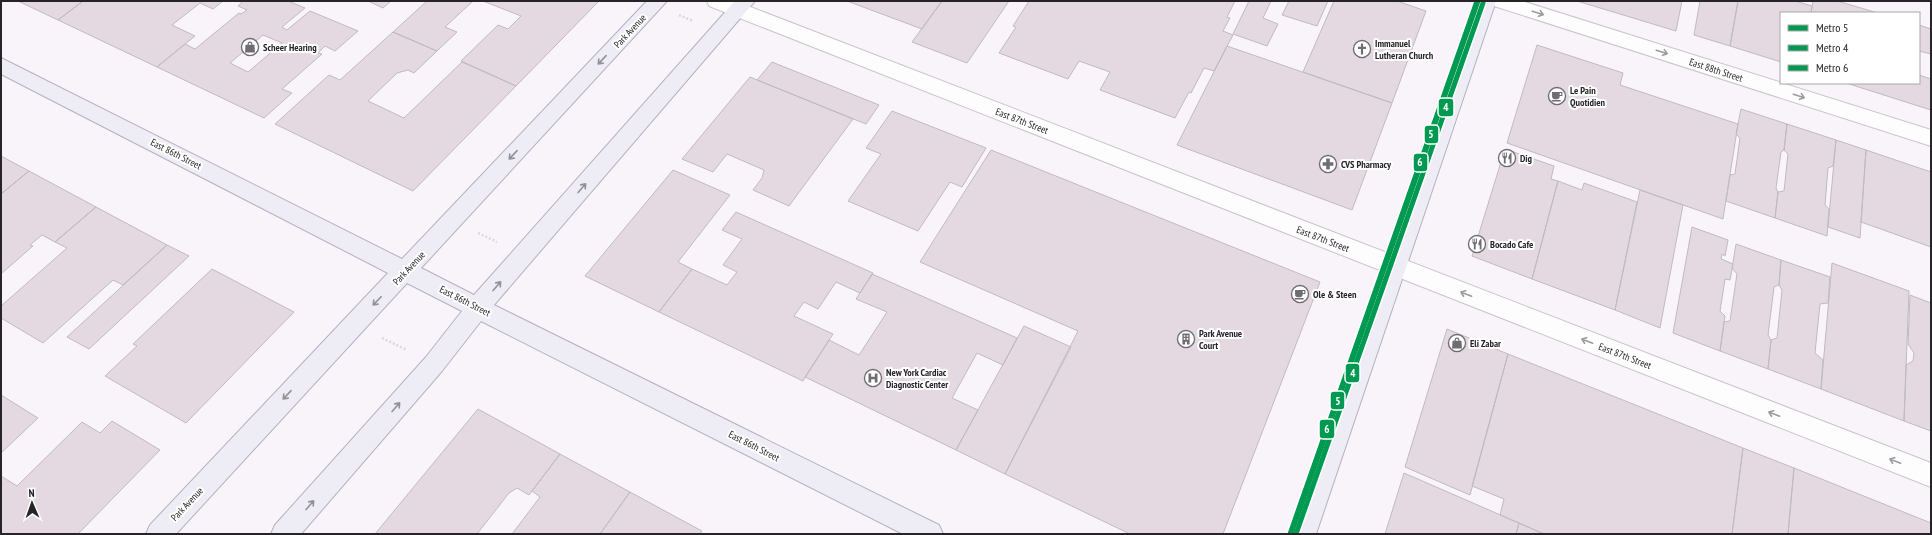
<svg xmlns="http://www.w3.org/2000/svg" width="1932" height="535" viewBox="0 0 1932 535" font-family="'PT Sans Narrow',sans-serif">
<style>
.building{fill:#e4d9e0;stroke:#bfbbbf;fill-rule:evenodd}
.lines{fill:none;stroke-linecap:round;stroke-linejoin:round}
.minor-casing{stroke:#cac6cb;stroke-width:2}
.major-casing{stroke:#b5b1c1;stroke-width:2}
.path{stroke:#dad9db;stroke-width:2.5;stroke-dasharray:2 2;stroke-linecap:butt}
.minor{fill:#fefdfe;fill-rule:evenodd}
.major{fill:#eeecf4;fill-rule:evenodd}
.metro-1-casing{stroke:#fff;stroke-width:8}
.metro-2-casing{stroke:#fff;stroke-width:8}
.metro-3-casing{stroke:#fff;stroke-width:8}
.metro-1{stroke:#009952;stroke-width:5}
.metro-2{stroke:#009952;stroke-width:5}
.metro-3{stroke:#009952;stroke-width:5}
.oneway{stroke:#9d9b9e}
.oneway2{stroke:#949298}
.labels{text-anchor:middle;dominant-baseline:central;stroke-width:4;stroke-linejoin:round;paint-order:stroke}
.street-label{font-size:10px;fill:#272428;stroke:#fff}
.poi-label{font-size:10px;font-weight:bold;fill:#272428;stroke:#fff;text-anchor:start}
.line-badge{stroke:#fff;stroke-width:1.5}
.badge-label{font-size:11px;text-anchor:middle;font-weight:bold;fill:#fff}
</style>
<rect width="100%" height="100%" fill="#f9f4fa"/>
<path class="building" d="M18 1H83L58 20Z
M83 1H223L213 9 200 3 172 25 195 36 157 67 58 20Z
M243 1H288L305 8 282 27 287 30 310 11 358 31 335 51 325 46 318 53 322 54 282 89 292 93 264 118 157 67 185 44 195 49 239 13 241 14 247 10 238 6ZM263 35 282 43 248 72 230 63Z
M368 1H391L383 8Z
M427 1H473L445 27 457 32 437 51 393 32Z
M483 1H599L516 86 461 61 498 25 508 29 521 16Z
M847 1H942L922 29Z
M942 1H1009L967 63 912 42Z
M1029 1H1235L1227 17 1230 18 1223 31 1233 35 1214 71 1204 68 1191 93 1189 92 1175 118 1100 90 1110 72 1079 61 1068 79 999 53 1016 27 1013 26Z
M1249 1H1271L1263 18 1278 24 1267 46 1233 34Z
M1289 1H1328L1317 26 1282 15Z
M1334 1H1397L1426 11 1392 103 1303 72Z
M1577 1H1682L1676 31Z
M1700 1H1738L1730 46 1694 35Z
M1738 1H1795L1812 6 1811 13H1781V62L1730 46Z
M1813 1H1837L1878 13H1811Z
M1919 25 1931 29V54L1919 51Z
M393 32 437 51 414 73 408 70 397 73 368 101 404 118 462 62 516 86 413 191 275 124 329 75 340 80Z
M1537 45 1623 73 1620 85 1738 124 1723 219 1507 143Z
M1227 46 1392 103 1352 210 1177 145Z
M772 62 879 105 866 124 757 80Z
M1919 75 1931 79V110L1846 83H1919Z
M750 77 853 119 789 206 753 190 762 178 764 170 727 154 713 172 682 159Z
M1741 109 1787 124 1784 150 1781 152 1776 188 1778 192 1775 218 1726 201 1730 175 1735 174 1740 138 1736 134Z
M892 111 986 148 962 187 950 182 918 231 848 201 881 154 866 148Z
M1787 124 1836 140 1833 166 1828 168 1825 205 1829 209 1827 236 1775 218 1778 192 1784 191 1788 154 1784 150Z
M1836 140 1866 150 1860 238 1828 227Z
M1505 149 1554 166 1551 179 1558 181 1532 279 1472 256Z
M991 150 1320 282 1223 534H1130L1005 474 1078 331 920 262Z
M1866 150 1931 172V247L1861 222Z
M1 156 29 171 1 194Z
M673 170 730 195 678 262 692 269 659 312 585 276Z
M29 171 96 207 55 242 42 235 30 245 33 246 1 274V194Z
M1558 181 1582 190 1584 183 1637 202 1615 310 1532 279Z
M1640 190 1683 205 1660 328 1615 310Z
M96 207 167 245 123 285 113 280 43 343 1 318V306L67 248 55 242Z
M736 212 873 273 860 293 836 282 818 309 804 302 794 316 833 334 803 381 659 312 692 269 727 285 737 272 723 265 742 239 722 230Z
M1692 227 1728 240 1725 256 1722 254 1721 259 1733 264 1730 280 1725 279 1720 311 1725 316 1720 351 1673 333Z
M1736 244 1781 260 1779 285 1774 287 1768 335 1771 340 1768 369 1720 351 1724 322 1730 321 1737 274 1732 268Z
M167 245 189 256 89 349 67 337Z
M1781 260 1830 277 1828 303 1820 304 1815 353 1823 360 1821 389 1768 369 1771 340 1777 338 1782 290 1779 285Z
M1832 263 1909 291 1904 421 1821 389Z
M212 269 294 312 186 423 105 376 137 346 133 344Z
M872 274 1017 338 1003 365 977 353 952 398 978 410 956 450 805 377 829 340 859 355 887 312 856 299Z
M1910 295 1931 303V431L1904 421 1906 365 1913 361 1914 353 1908 344Z
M1024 326 1071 347 1005 474 956 450Z
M1447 329 1508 354 1470 495 1405 467Z
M1508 354 1743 448 1732 534H1544L1500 515 1504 499 1472 486Z
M1 395 38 418 1 453Z
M478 409 560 454 529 495 517 488 509 493 477 534H375Z
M112 421 160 450 78 534H1V476L17 486 82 422 100 433Z
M1743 448 1794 468 1788 534H1732Z
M560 454 630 492 600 534H512L540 497 532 491Z
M1794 468 1931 523V534H1788Z
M1404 473 1519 523 1516 534H1385Z
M630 492 676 517 702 531 700 534H600Z
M1519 523 1544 534H1516Z"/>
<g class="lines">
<g class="minor-casing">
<path id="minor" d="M707 1H735L1931 463V487L709 6Z
M1492 1H1522L1931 130V146L1494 6Z"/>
</g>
<g class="major-casing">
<path id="major" d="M647 1H667L421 268 474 295 735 1H755L494 305 939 525 943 534H903L481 321 442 371 301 534H271L275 525 426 357 462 311 407 283 176 534H146L150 525 388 273 1 74V58L402 259Z
M1478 1H1496L1316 534H1290Z"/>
</g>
<path class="path" d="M679 15 693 21
M478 233 497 242
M382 338 407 350"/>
<use href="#minor" class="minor"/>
<use href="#major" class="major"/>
<g class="metro-1-casing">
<path id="metro-1" d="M1291 534 1478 1"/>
</g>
<g class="metro-2-casing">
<path id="metro-2" d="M1296 534 1483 3"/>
</g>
<g class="metro-3-casing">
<path id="metro-3" d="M1290 534 1477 1"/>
</g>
<use href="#metro-1" class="metro-1"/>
<use href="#metro-2" class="metro-2"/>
<use href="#metro-3" class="metro-3"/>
</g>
<defs><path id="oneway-shaft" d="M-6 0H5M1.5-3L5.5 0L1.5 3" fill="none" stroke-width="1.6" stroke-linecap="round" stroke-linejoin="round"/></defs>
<g class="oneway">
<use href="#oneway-shaft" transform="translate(1538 13) rotate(18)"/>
<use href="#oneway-shaft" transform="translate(1662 52) rotate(18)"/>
<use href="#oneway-shaft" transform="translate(1799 96) rotate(18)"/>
<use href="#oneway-shaft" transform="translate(1466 294) rotate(-159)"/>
<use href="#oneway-shaft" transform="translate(1587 341) rotate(-159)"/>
<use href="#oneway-shaft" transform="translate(1774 414) rotate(-159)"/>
<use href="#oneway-shaft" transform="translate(1895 461) rotate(-159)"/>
</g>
<g class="oneway2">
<use href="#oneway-shaft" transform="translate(602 60) rotate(133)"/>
<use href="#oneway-shaft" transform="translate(513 155) rotate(133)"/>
<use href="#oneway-shaft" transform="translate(582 188) rotate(-49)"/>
<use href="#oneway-shaft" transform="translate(497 286) rotate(-49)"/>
<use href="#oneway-shaft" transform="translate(377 301) rotate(134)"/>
<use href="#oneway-shaft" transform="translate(287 395) rotate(133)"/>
<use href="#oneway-shaft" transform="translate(396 407) rotate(-49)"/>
<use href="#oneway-shaft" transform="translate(310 505) rotate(-49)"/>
</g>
<defs>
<g id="shop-ring" transform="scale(0.9)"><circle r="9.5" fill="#fff" stroke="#706d72" stroke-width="1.5"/><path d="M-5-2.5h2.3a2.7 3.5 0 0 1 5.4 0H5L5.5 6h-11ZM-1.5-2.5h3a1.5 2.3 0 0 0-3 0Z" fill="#706d72"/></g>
<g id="church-ring" transform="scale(0.9)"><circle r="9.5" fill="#fff" stroke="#706d72" stroke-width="1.5"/><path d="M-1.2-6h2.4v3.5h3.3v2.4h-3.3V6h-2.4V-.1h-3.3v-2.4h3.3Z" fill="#706d72"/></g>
<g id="cafe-ring" transform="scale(0.9)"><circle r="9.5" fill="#fff" stroke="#706d72" stroke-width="1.5"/><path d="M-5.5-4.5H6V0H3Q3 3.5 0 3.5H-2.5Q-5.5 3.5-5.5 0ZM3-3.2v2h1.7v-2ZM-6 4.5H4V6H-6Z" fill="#706d72"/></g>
<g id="restaurant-ring" transform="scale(0.9)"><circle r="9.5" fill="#fff" stroke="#706d72" stroke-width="1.5"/><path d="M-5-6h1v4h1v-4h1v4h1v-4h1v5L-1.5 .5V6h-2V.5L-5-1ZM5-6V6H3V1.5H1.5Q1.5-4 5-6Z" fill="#706d72"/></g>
<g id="pharmacy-ring" transform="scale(0.9)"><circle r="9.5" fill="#fff" stroke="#706d72" stroke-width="1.5"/><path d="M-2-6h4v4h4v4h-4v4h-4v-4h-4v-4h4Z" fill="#706d72"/></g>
<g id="building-ring" transform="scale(0.9)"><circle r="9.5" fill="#fff" stroke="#706d72" stroke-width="1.5"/><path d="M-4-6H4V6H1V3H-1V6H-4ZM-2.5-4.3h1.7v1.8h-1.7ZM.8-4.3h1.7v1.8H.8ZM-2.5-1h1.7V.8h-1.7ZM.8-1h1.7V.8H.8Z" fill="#706d72"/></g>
<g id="hospital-ring" transform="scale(0.9)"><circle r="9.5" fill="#fff" stroke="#706d72" stroke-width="1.5"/><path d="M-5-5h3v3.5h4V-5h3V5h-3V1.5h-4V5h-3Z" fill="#706d72"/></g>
</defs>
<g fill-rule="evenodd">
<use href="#shop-ring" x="250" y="47"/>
<use href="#church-ring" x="1362" y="49"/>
<use href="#cafe-ring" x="1557" y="96"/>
<use href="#restaurant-ring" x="1507" y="158"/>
<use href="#pharmacy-ring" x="1328" y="164"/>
<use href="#restaurant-ring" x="1477" y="244"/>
<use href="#cafe-ring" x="1300" y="294"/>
<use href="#building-ring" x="1186" y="339"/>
<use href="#shop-ring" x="1457" y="343"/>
<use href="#hospital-ring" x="873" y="378"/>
</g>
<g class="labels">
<g class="street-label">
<text transform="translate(630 31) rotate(-47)">Park Avenue</text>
<text transform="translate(1716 70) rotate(18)">East 88th Street</text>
<text transform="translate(1022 121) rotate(21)">East 87th Street</text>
<text transform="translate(176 154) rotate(27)">East 86th Street</text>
<text transform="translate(1323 239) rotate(21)">East 87th Street</text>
<text transform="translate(409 268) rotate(-47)">Park Avenue</text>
<text transform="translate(465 301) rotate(27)">East 86th Street</text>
<text transform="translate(1625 356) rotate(21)">East 87th Street</text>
<text transform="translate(754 446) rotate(27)">East 86th Street</text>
<text transform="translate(187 504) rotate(-47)">Park Avenue</text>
</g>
<g class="poi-label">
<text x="1375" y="43">Immanuel<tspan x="1375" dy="12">Lutheran Church</tspan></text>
<text x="263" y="47">Scheer Hearing</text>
<text x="1570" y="90">Le Pain<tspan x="1570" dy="12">Quotidien</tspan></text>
<text x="1520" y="158">Dig</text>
<text x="1341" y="164">CVS Pharmacy</text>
<text x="1490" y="244">Bocado Cafe</text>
<text x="1313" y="294">Ole &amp; Steen</text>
<text x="1199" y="333">Park Avenue<tspan x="1199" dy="12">Court</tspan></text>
<text x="1470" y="343">Eli Zabar</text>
<text x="886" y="372">New York Cardiac<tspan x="886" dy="12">Diagnostic Center</tspan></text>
</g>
</g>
<g class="line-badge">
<rect x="1438" y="98" width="16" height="19" rx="4" fill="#009952"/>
<rect x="1424" y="125" width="15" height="19" rx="4" fill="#009952"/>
<rect x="1413" y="153" width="15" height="19" rx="4" fill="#009952"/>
<rect x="1345" y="363" width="15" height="20" rx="4" fill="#009952"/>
<rect x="1330" y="391" width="15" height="19" rx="4" fill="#009952"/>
<rect x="1319" y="419" width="16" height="20" rx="4" fill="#009952"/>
</g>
<g class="badge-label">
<text x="1446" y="111">4</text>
<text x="1431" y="138">5</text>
<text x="1420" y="166">6</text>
<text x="1353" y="377">4</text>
<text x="1338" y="405">5</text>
<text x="1327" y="433">6</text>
</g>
<rect width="1932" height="535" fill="none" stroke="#272428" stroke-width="4"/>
<rect x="1780" y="12" width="140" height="72" fill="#ffffff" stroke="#a9a7a9"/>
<rect x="1788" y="25" width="20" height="6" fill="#009952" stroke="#a9a7a9"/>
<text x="1816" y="32" font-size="12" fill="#272428">Metro 5</text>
<rect x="1788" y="45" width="20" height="6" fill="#009952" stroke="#a9a7a9"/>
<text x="1816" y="52" font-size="12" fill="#272428">Metro 4</text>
<rect x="1788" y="65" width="20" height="6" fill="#009952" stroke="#a9a7a9"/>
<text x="1816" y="72" font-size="12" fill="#272428">Metro 6</text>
<g transform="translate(32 503) rotate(358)" stroke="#ffffff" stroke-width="3" paint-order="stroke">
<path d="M0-3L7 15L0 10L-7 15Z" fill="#272428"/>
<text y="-6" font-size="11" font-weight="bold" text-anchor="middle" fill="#272428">N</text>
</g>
</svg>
